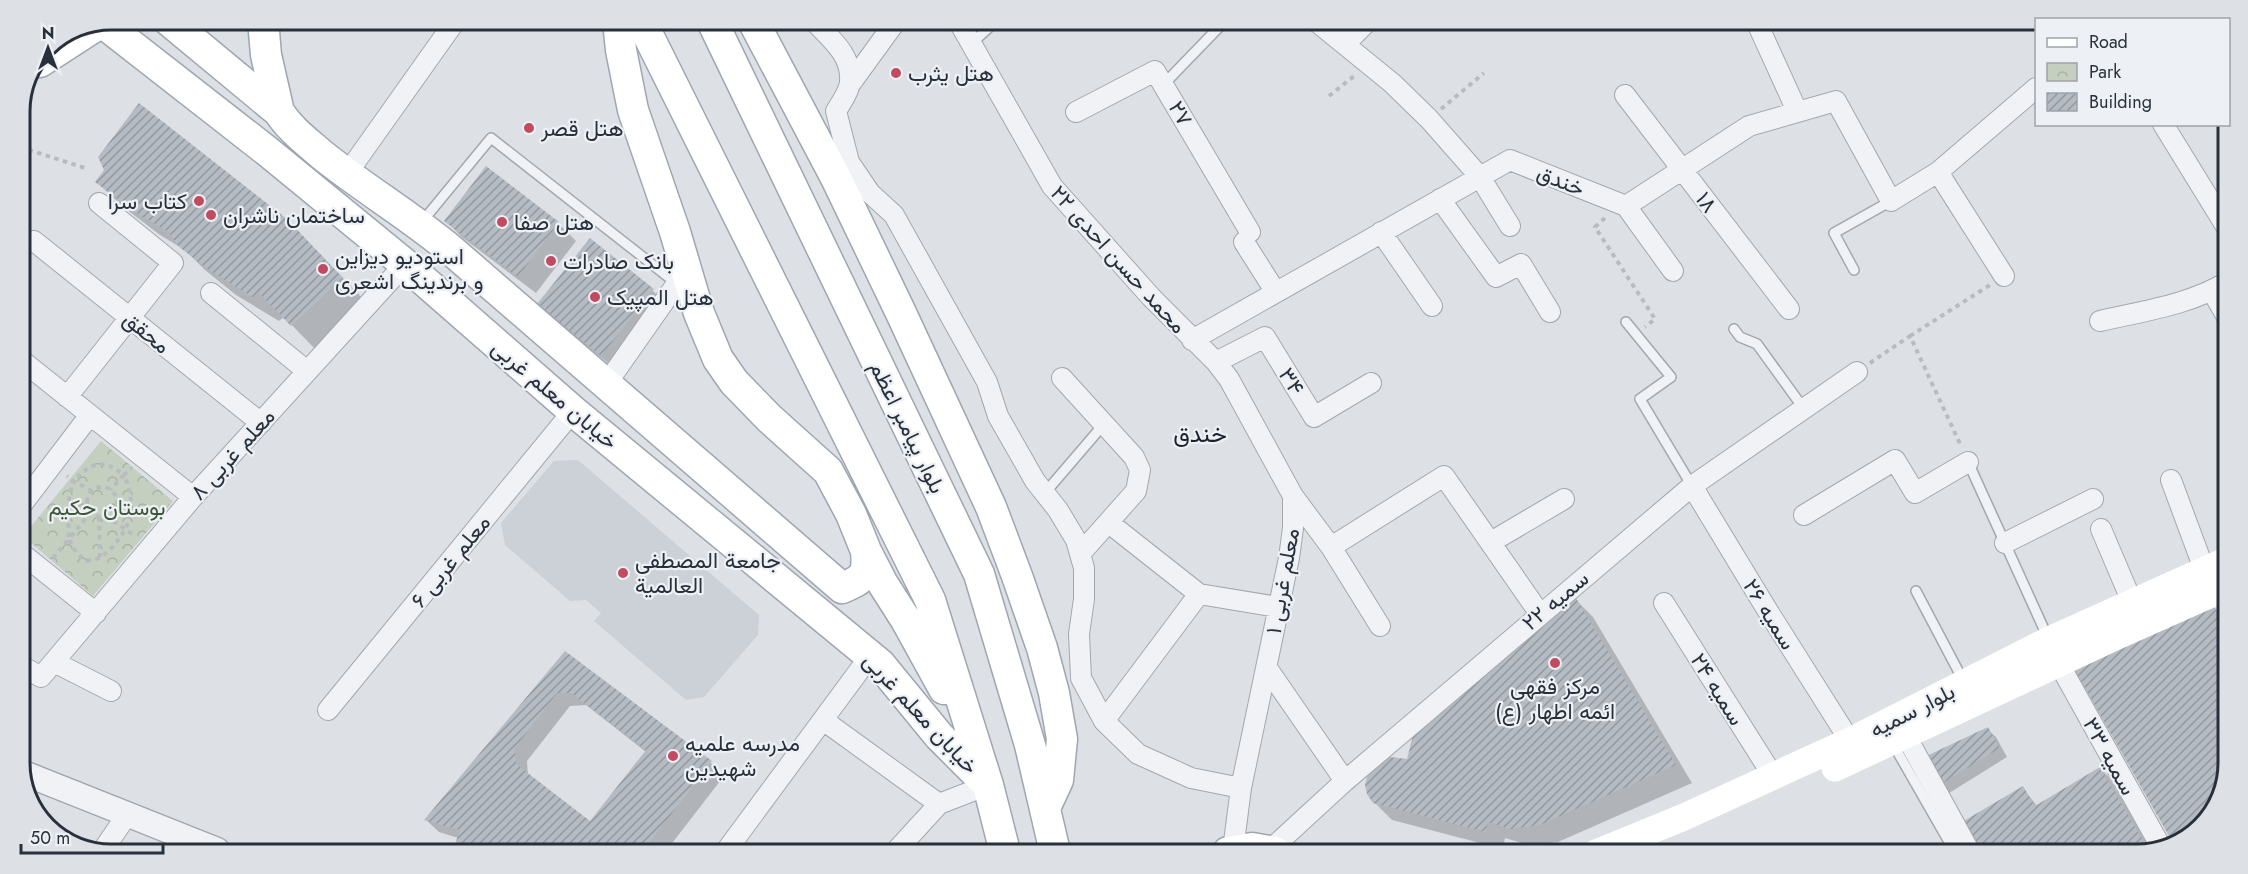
<svg xmlns="http://www.w3.org/2000/svg" width="2248" height="874" viewBox="0 0 2248 874" font-family="Jost,Vazirmatn,sans-serif">
<style>
.built{fill:#ccd0d7}
.park{fill:url(#park-crowns)}
.shadow{fill:#0003;fill-rule:evenodd}
.building{fill:url(#building-hatch);fill-rule:evenodd}
.lines{fill:none;stroke-linecap:round;stroke-linejoin:round}
.service-casing{stroke:#a3a8af;stroke-width:12}
.minor-casing{stroke:#a3a8af;stroke-width:22}
.tertiary-casing{stroke:#a3a8af;stroke-width:27}
.primary-casing{stroke:#9ea6b1;stroke-width:33}
.path{stroke:#b8bcc1;stroke-width:4;stroke-dasharray:4.5 4.5;stroke-linecap:butt}
.service{stroke:#f0f2f5;stroke-width:9}
.minor{stroke:#f0f2f5;stroke-width:20}
.tertiary{stroke:#f0f2f5;stroke-width:24}
.secondary{stroke:#fff;stroke-width:27}
.primary{stroke:#fff;stroke-width:30}
.poi-dot{fill:#c24b61;stroke:#edf0f4;stroke-width:2}
.labels{text-anchor:middle;dominant-baseline:central;stroke-width:4.5;stroke-linejoin:round;paint-order:stroke}
.poi-label{font-size:22px;fill:#28303b;stroke:#edf0f4;text-anchor:start}
.street-label{font-size:22px;fill:#28303b;stroke:#edf0f4}
.park-label{font-size:22px;fill:#3e5637;stroke:#edf0f4}
.neighbourhood-label{font-size:24px;fill:#1a212c;stroke:#edf0f4}
.rim{fill:none;stroke:#28303b;stroke-width:3}
</style>
<defs>
<pattern id="park-crowns" width="20" height="18" patternUnits="userSpaceOnUse" patternTransform="scale(1.5)"><rect width="20" height="18" fill="#c4cfbf"/><path d="M2 6a3 3 0 1 1 6 0M12 15a3 3 0 1 1 6 0" fill="none" stroke="#a8b2a5"/></pattern>
<pattern id="building-hatch" width="6" height="6" patternUnits="userSpaceOnUse" patternTransform="scale(1.5)"><rect width="6" height="6" fill="#b5bbc2"/><path d="M-1 1l2-2M0 6l6-6M5 7l2-2" fill="none" stroke="#93989f"/></pattern>
</defs>
<rect width="100%" height="100%" fill="#dde1e6"/>
<path class="built" d="M578 460 759 615 758 635 704 697 686 700 594 621 601 613 586 600 570 601 505 545 501 523 554 461Z"/>
<path class="park" d="M101 441 173 501 93 596 23 536Z"/>
<path class="shadow" d="M486 169 558 223 576 241 536 293 463 238 446 221Z
M97 182 312 246 367 303 316 350 284 317 279 321 236 295 205 270 185 250 160 235 122 206Z
M590 240 653 291 670 308 619 372 556 321 539 304Z
M1576 600 1593 617 1692 783 1558 842 1529 845 1505 838 1503 849 1392 820 1374 802 1408 761Z
M2209 602 2225 618 2224 792 2188 839 2174 843 2074 667Z
M565 653 711 763 724 776 666 851 454 850 458 838 439 832 426 820ZM586 705 646 752 590 823 528 776 527 761 570 706Z
M1987 729 1996 737 2007 757 1946 795 1937 786Z
M2100 768 2109 777 2151 850 2137 854H1975L2023 788 2037 806Z"/>
<path class="building" d="M139 103 287 219 343 278 291 326 259 293 253 297 209 270 178 246 169 232 133 211 95 182 104 170 98 157Z
M486 166 559 222 518 277 444 221Z
M590 238 654 289 601 356 537 304Z
M1576 598 1676 765 1540 825 1510 829 1488 822 1486 832 1373 803 1367 794 1365 785 1368 773 1376 765 1390 757 1407 759 1415 727Z
M2209 600 2225 626 2224 792 2188 839 2173 843 2073 667Z
M565 651 712 761 643 851 453 850 460 830 424 820ZM557 693H571L646 750 590 821 516 764 515 748Z
M1988 727 2000 748 1936 787 1920 759Z
M2100 767 2149 851 2137 854H1973L1957 825 2023 786 2035 806Z"/>
<g class="lines">
<g class="service-casing">
<path id="service" d="M972 43 995 22
M1164 84 1224 22
M421 223 491 138 676 283
M1854 270 1834 233 1891 201
M1626 322 1671 377 1640 399 1692 486
M1734 329 1740 337 1757 344 1804 409
M1968 462 2048 638
M1044 494 1104 424
M1916 591 1964 682
M1893 744 1956 854"/>
</g>
<g class="minor-casing">
<path id="minor" d="M814 21C830 38 852 55 850 81 850 90 841 103 836 111L849 162 870 193 894 215 987 382 998 416 1035 481 1058 510 1076 540 1084 568V599L1079 634 1081 678 1104 721 1138 754 1191 778 1241 788
M959 22 1052 186 1151 297 1216 362 1229 379 1293 496V528L1289 558 1241 788 1233 850
M1317 22 1392 83 1429 119 1480 177 1510 226
M1757 23 1797 111
M1345 44 1366 23
M851 83 896 21
M1625 95 1789 309
M1076 112 1155 71 1250 232
M2163 124 2227 228
M1938 172 2036 88
M346 175 456 20
M1440 199 1496 277 1521 264 1550 312
M1626 206 1673 271
M1381 232 1432 306
M34 241 261 423
M1244 242 1275 291
M2212 291 2227 317
M211 293 307 371
M2100 321C2143 311 2189 305 2227 282
M1192 340 1510 160 1626 206 1749 126 1836 101 1891 201 1938 172 2004 276
M20 359 193 497
M1216 362 1265 337 1314 417 1371 383
M1062 378 1134 457 1140 470 1136 491 1080 554
M607 383 687 269
M67 397 173 263 99 203
M2171 480 2204 569
M1692 486 1766 608 1850 741
M1293 496 1331 547 1380 626
M20 507 90 415
M1804 515 1895 460 1915 493 1968 462
M1109 523 1199 594 1278 607
M2101 529 2132 602
M1491 542 1564 499
M2005 543 2093 499
M1331 547 1444 476 1540 614
M20 552 96 613
M1664 603 1773 776
M54 662 111 691
M2059 664 2161 847
M20 665 41 677 193 497 405 264
M1267 668 1345 781
M328 710 573 411
M823 720 939 804
M1104 721 1199 594
M1906 736 1971 854
M103 850 127 815
M1270 850 1345 781 1692 486 1857 372
M726 851 870 656
M896 851 939 804 988 785"/>
</g>
<g class="tertiary-casing">
<path id="tertiary" d="M21 772 217 850"/>
</g>
<g class="primary-casing">
<path id="primary" d="M168 20 279 112C290 129 306 141 321 154 363 188 409 215 451 250L842 588C864 579 868 575 866 551
M263 20 266 55 279 112
M618 21 621 50 633 110 675 232 699 313 718 359 734 382 769 418 828 471 851 514 866 551 883 584 906 620 944 689
M641 21 930 600 988 785 1005 852
M712 21 979 574 1030 745 1055 852
M753 21 836 178 901 313 991 507 1017 576 1042 648 1054 693 1062 739 1058 780 1045 808
M103 23 267 151 405 264 573 411 880 664 939 736 988 785
M40 62 94 27
M1228 852 1252 848 1275 852"/>
</g>
<path class="path" d="M1329 96 1354 76
M1441 109 1484 73
M20 147 88 169
M1605 218 1595 227 1655 319 1645 327
M1910 336 1990 285
M1870 363 1910 336 1961 446
M87 502a15 15 0 1 1 30 0a15 15 0 1 1-30 0Z
M92 491 73 481C92 463 101 457 124 475L110 490
M91 512 69 539C72 546 78 558 87 560 104 564 128 531 130 516 133 503 130 488 124 475L131 468
M106 516 135 536
M99 517 100 557
M53 558 69 539 68 503 73 481 67 476"/>
<use href="#service" class="service"/>
<use href="#minor" class="minor"/>
<use href="#tertiary" class="tertiary"/>
<path class="secondary" d="M1835 768 2115 637 2225 588
M1596 853 1684 817 1850 741 2049 640 2225 561"/>
<use href="#primary" class="primary"/>
</g>
<g class="poi-dot">
<circle cx="896" cy="73" r="6"/>
<circle cx="529" cy="128" r="6"/>
<circle cx="199" cy="201" r="6"/>
<circle cx="211" cy="215" r="6"/>
<circle cx="502" cy="222" r="6"/>
<circle cx="551" cy="261" r="6"/>
<circle cx="323" cy="269" r="6"/>
<circle cx="595" cy="297" r="6"/>
<circle cx="623" cy="573" r="6"/>
<circle cx="1555" cy="663" r="6"/>
<circle cx="673" cy="756" r="6"/>
</g>
<g class="labels">
<g class="poi-label">
<text x="908" y="73">هتل یثرب</text>
<text x="541" y="128">هتل قصر</text>
<text x="187" y="201" text-anchor="end">کتاب سرا</text>
<text x="223" y="215">ساختمان ناشران</text>
<text x="514" y="222">هتل صفا</text>
<text x="335" y="256">استودیو دیزاین<tspan x="335" dy="25">و برندینگ اشعری</tspan></text>
<text x="563" y="261">بانک صادرات</text>
<text x="607" y="297">هتل المپیک</text>
<text x="635" y="560">جامعة المصطفی<tspan x="635" dy="25">العالمیة</tspan></text>
<text x="1555" y="686" text-anchor="middle">مرکز فقهی<tspan x="1555" dy="25">ائمه اطهار (ع)</tspan></text>
<text x="685" y="743">مدرسه علمیه<tspan x="685" dy="25">شهیدین</tspan></text>
</g>
<g class="street-label">
<text transform="translate(1181 113) rotate(60)">۲۷</text>
<text transform="translate(1561 180) rotate(22)">خندق</text>
<text transform="translate(1707 202) rotate(53)">۱۸</text>
<text transform="translate(1119 259) rotate(48)">۲۲ محمد حسن احدی</text>
<text transform="translate(147 332) rotate(39)">محقق</text>
<text transform="translate(1292 381) rotate(58)">۳۴</text>
<text transform="translate(555 394) rotate(40)">خیابان معلم غربی</text>
<text transform="translate(908 427) rotate(64)">بلوار پیامبر اعظم</text>
<text transform="translate(232 454) rotate(-48)">معلم غربی ۸</text>
<text transform="translate(450 561) rotate(-51)">معلم غربی ۶</text>
<text transform="translate(1282 581) rotate(-80)">معلم غربی ۱</text>
<text transform="translate(1555 600) rotate(-40)">سمیه ۲۲</text>
<text transform="translate(1770 614) rotate(58)">سمیه ۲۶</text>
<text transform="translate(1718 689) rotate(58)">سمیه ۲۴</text>
<text transform="translate(1912 710) rotate(-27)">بلوار سمیه</text>
<text transform="translate(921 713) rotate(47)">خیابان معلم غربی</text>
<text transform="translate(2110 756) rotate(61)">سمیه ۳۳</text>
</g>
<g class="park-label">
<text x="107" y="507">بوستان حکیم</text>
</g>
<g class="neighbourhood-label">
<text x="1200" y="433">خندق</text>
</g>
</g>
<path d="M0 0H2248V874H0ZM111 30H2137A81 81 0 0 1 2218 111V763A81 81 0 0 1 2137 844H111A81 81 0 0 1 30 763V111A81 81 0 0 1 111 30Z" fill="#dde1e5" fill-rule="evenodd"/>
<path class="rim" d="M111 30H2137A81 81 0 0 1 2218 111V763A81 81 0 0 1 2137 844H111A81 81 0 0 1 30 763V111A81 81 0 0 1 111 30Z"/>
<rect x="2035" y="18" width="195" height="108" fill="#edf0f4" stroke="#9ea3aa" stroke-width="1.5"/>
<rect x="2047" y="38" width="30" height="9" fill="#ffffff" stroke="#9ea3aa" stroke-width="1.5"/>
<text x="2089" y="48" font-size="18" fill="#28303b">Road</text>
<rect x="2047" y="63" width="30" height="18" fill="url(#park-crowns)" stroke="#9ea3aa" stroke-width="1.5"/>
<text x="2089" y="78" font-size="18" fill="#28303b">Park</text>
<rect x="2047" y="93" width="30" height="18" fill="url(#building-hatch)" stroke="#9ea3aa" stroke-width="1.5"/>
<text x="2089" y="108" font-size="18" fill="#28303b">Building</text>
<g transform="translate(48 48)" stroke="#edf0f4" stroke-width="4.5" paint-order="stroke">
<path d="M0-4.5L10 22L0 15L-10 22Z" fill="#28303b"/>
<text y="-9" font-size="16" font-weight="bold" text-anchor="middle" fill="#28303b">N</text>
</g>
<path d="M21 844v9h142v-9" fill="none" stroke="#28303b" stroke-width="3"/>
<text x="30" y="844" font-size="18" fill="#28303b" stroke="#edf0f4" stroke-width="4.5" paint-order="stroke">50 m</text>
</svg>
